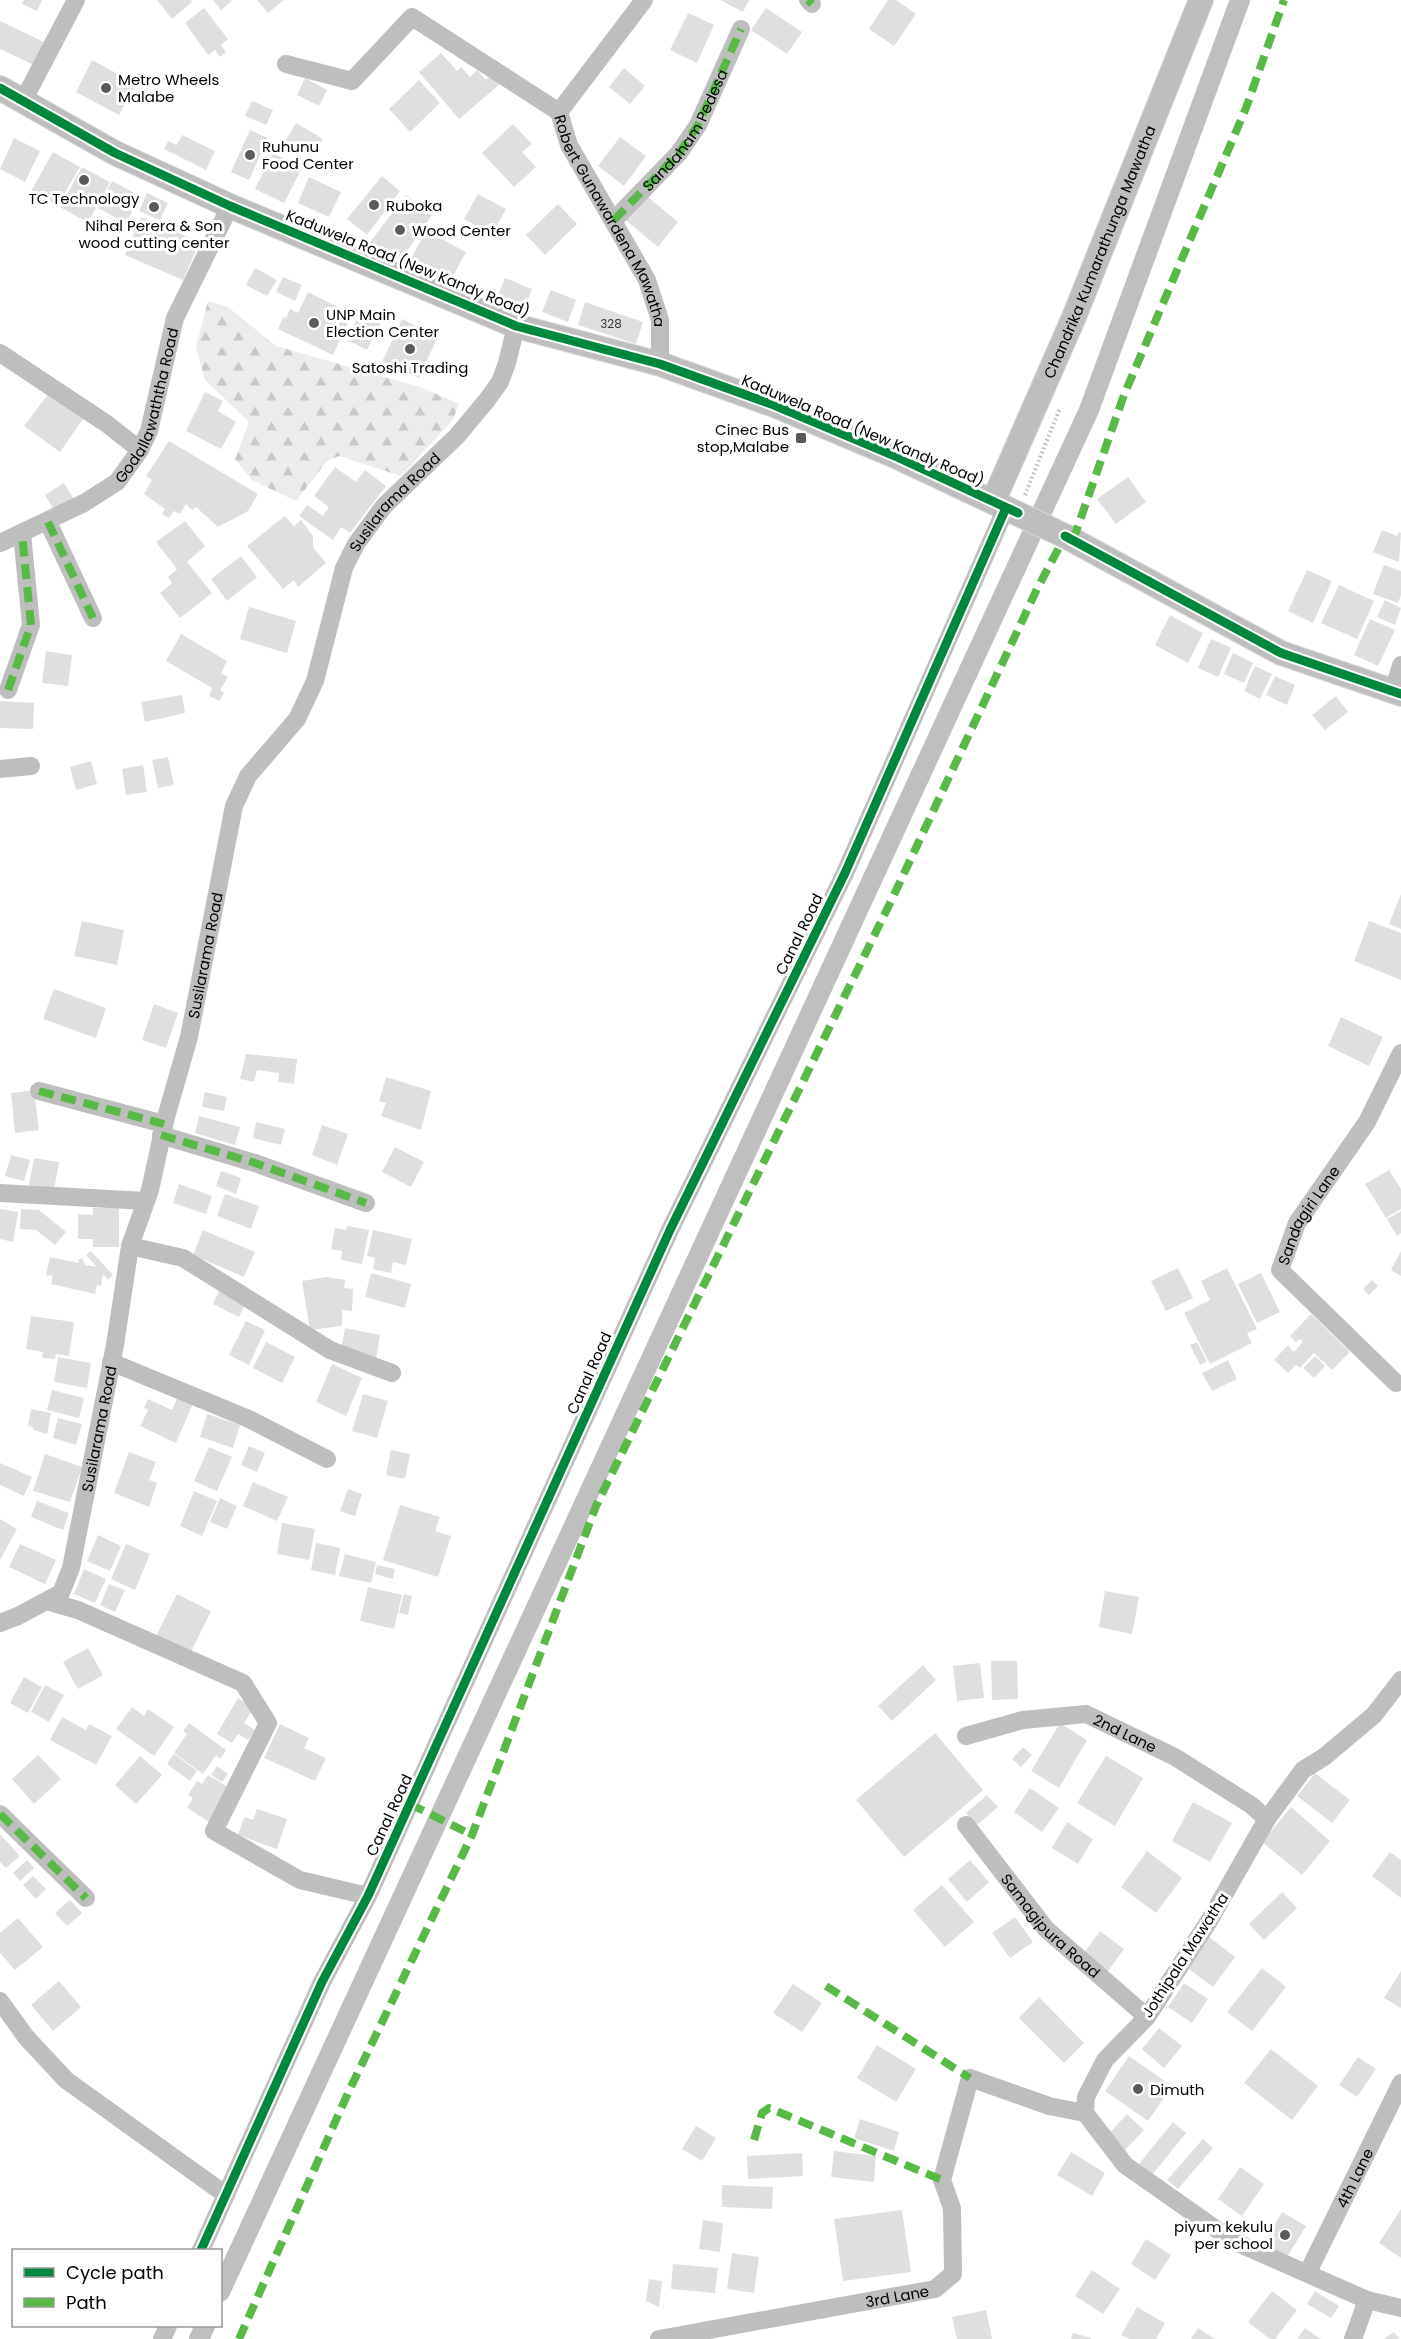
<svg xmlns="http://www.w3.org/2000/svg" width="1401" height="2339" viewBox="0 0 1401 2339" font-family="Poppins,sans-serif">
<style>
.forest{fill:url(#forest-firs)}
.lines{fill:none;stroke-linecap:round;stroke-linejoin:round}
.canal{stroke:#bfbfbf;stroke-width:20}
.building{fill:#dfdfdf}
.major-casing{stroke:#dbdbdb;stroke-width:26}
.path{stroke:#b9b9b9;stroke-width:4;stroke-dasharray:1.5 3;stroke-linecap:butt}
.minor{stroke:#bebebe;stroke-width:18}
.major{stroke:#bebebe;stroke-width:24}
.quiet{stroke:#58b947;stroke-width:8;stroke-dasharray:15 8;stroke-linecap:butt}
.cycleway-casing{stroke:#fff;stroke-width:13}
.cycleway{stroke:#00873e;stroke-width:9}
.poi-dot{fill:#595959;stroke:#fff;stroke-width:2}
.labels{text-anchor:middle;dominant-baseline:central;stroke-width:6;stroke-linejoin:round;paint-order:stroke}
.number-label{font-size:12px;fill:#383838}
.poi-label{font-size:15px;fill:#000;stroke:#fff;text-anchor:start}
.street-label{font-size:15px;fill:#000;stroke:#fff}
</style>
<defs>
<pattern id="forest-firs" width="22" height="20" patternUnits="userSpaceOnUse" patternTransform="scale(1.5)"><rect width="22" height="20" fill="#ececec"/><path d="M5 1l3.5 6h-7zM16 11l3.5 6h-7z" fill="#c9c9c9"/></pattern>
</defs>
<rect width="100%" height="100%" fill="#fff"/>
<path class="forest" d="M208 301 228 307 276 346 423 388 459 404 452 421 401 476 339 456 327 461 296 501 252 480 235 459 249 422 205 380 196 347Z"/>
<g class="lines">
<path class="canal" d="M220 2292 1089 410 1240 0
M199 2339 205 2326"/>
</g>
<path class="building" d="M24 0H42L37 11 22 4Z
M157 0H191L192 2 172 19Z
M213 0H230L232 1 221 10Z
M257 0H284L268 13Z
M720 0H749L743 12Z
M888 0H896L916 14 894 46 869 29Z
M204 8 228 39 221 45 226 52 220 57 215 50 208 55 185 23Z
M766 8 802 32 787 54 751 30Z
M688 13 714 25 697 63 670 50Z
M0 21 46 43 36 66 0 49Z
M441 53 457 71 461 67 470 77 477 70 486 80 491 76 499 85 459 119 419 72Z
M92 60 136 84 119 115 76 92Z
M624 68 645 86 630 104 609 87Z
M305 78 327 90 319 106 297 95Z
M419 80 440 103 410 132 389 109Z
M252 101 273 110 266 125 245 116Z
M296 123 323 139 312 156 286 140Z
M513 124 532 144 522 152 536 167 514 187 482 153Z
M250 130 268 138 249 180 231 172Z
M182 135 215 151 206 170 164 149 168 141 177 145Z
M620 137 646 156 624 186 598 166Z
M14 138 40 151 25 182 0 169Z
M53 152 80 167 57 206 31 191Z
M273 153 302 168 284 203 255 189Z
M82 167 110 182 88 223 60 207Z
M382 176 400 191 367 235 347 219Z
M309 177 341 192 329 217 298 203Z
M112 181 140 196 126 223 98 208Z
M642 192 678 222 658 247 622 217Z
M147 193 168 203 160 220 139 211Z
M478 194 506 209 492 234 464 219Z
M406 195 432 215 400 261 370 242Z
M558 204 577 224 545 255 526 235Z
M141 217 200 242 183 280 125 255Z
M426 231 466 252 448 285 408 264Z
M255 268 277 280 267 296 246 285Z
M283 277 302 285 295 301 276 292Z
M505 278 532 289 522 315 495 303Z
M551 290 576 300 568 322 542 312Z
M308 292 352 314 333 355 278 329 283 317 286 318 290 309 298 313Z
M585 302 643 322 636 344 578 325Z
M361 310 382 320 367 350 347 340Z
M402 319 438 336 419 378 382 362Z
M205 392 223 401 218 411 236 422 221 449 186 431Z
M49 393 85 416 60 452 24 426Z
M169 441 258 494 248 511 218 527 196 507 192 510 186 504 180 514 174 511 169 518 162 514 165 509 144 494 152 480 146 476Z
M335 467 356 482 365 470 386 486 350 533 341 527 333 540 299 516 307 505 323 516 329 507 314 496Z
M1128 477 1146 502 1116 524 1097 499Z
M64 483 75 501 55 512 45 495Z
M285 516 294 526 301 520 313 536V547L326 563 298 587 294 580 283 589 247 546Z
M185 521 205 546 187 562 212 593 180 618 160 593 172 583 168 577 177 569 156 542Z
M1382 530 1397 536 1399 532 1401 533 1399 562 1373 552Z
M241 556 257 577 227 601 211 579Z
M1384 565 1401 571V595L1398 603 1373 594Z
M1307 570 1332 581 1313 623 1288 611Z
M1339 585 1374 601 1357 639 1321 623Z
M1385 600 1401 608 1395 625 1377 617Z
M249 607 296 621 287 653 240 639Z
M1170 615 1203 633 1188 663 1155 645Z
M1370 619 1395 630 1378 666 1354 655Z
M181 634 227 661 221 673 228 677 220 690 224 692 220 701 209 696 212 688 166 661Z
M1211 639 1231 648 1218 677 1198 668Z
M46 651 72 655 68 686 42 683Z
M1233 653 1253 663 1244 683 1224 674Z
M1255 666 1272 674 1260 699 1244 691Z
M1275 676 1295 685 1287 705 1266 695Z
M182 695 185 713 145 722 141 702Z
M1336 696 1348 712 1325 730 1312 715Z
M0 701 34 703 33 729 0 728Z
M168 757 174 785 158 788 152 760Z
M91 761 97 784 76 790 70 767Z
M143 765 147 792 126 795 122 769Z
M1401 894V929L1389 924Z
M82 921 124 930 117 965 74 956Z
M1369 921 1401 933V980L1354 961Z
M54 989 106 1008 96 1038 43 1019Z
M154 1004 178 1013 166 1048 142 1040Z
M1341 1017 1383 1037 1369 1066 1328 1046Z
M246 1054 297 1059 294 1084 278 1082 279 1073 257 1070 254 1082 240 1079Z
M386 1077 431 1091 421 1130 381 1116 386 1103 379 1101Z
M34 1090 39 1130 15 1133 11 1093Z
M205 1092 227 1097 224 1111 202 1107Z
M199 1116 240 1127 235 1145 195 1133Z
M256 1122 285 1129 281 1145 253 1138Z
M322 1125 348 1134 337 1165 312 1155Z
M395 1147 424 1162 411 1187 382 1172Z
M11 1155 30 1160 24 1181 5 1176Z
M34 1158 59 1162 54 1190 29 1185Z
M1389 1170 1401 1189V1209L1386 1218 1365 1184Z
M221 1171 241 1178 236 1194 216 1186Z
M179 1184 212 1196 206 1214 173 1203Z
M225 1194 259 1206 251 1229 217 1216Z
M93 1208H119V1247H93V1239H78V1214L93 1215Z
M0 1209 18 1212 13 1242 0 1239Z
M21 1209 39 1210 66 1232 55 1245 36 1230 20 1229Z
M1401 1211V1233L1397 1236 1387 1219Z
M347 1226 369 1230 362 1264 341 1260 342 1251 331 1249 335 1228 346 1230Z
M203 1230 255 1252 244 1277 193 1255Z
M373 1230 412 1239 406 1265 393 1262 391 1273 373 1269 375 1258 367 1256Z
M91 1251 113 1275 108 1280 103 1274 101 1286 97 1285 95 1294 51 1284 53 1276 46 1275 50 1257 79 1263 78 1260 82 1258 85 1265 97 1267 86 1255Z
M1401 1251V1276L1391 1270Z
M1178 1268 1193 1298 1166 1311 1151 1281Z
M1227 1268 1257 1329 1247 1333 1252 1343 1210 1364 1184 1313 1210 1300 1201 1281Z
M371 1273 411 1284 405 1308 365 1297Z
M1261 1273 1280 1312 1257 1323 1238 1284Z
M327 1277 345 1280 344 1288 353 1289 352 1311 342 1310V1326L310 1330 302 1281Z
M1372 1280 1378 1286 1369 1295 1363 1289Z
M220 1289 246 1302 239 1317 213 1304Z
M1311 1314 1350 1352 1332 1370 1314 1353 1300 1368 1296 1365 1288 1373 1274 1360 1288 1345 1294 1352 1303 1342 1300 1339 1296 1342 1290 1336Z
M31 1316 74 1322 69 1356 56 1354 55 1359 42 1358 43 1352 26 1349Z
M246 1321 265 1330 249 1365 229 1355Z
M345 1328 380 1335 376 1359 340 1353Z
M266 1342 295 1357 282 1383 253 1368Z
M1197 1342 1207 1362 1200 1365 1190 1345Z
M1315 1356 1325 1366 1314 1378 1303 1368Z
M58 1357 91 1363 87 1388 54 1382Z
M1228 1360 1237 1379 1212 1391 1202 1373Z
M332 1364 362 1378 346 1416 316 1402Z
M52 1390 84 1398 79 1418 47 1410Z
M363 1394 388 1401 377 1438 352 1431Z
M178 1396 193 1403 176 1443 140 1426 148 1410 144 1408 148 1399 172 1410Z
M31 1409 51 1413 47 1434 33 1430V1427L28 1426Z
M207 1414 240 1425 233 1448 200 1437Z
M58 1418 82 1424 76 1445 53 1438Z
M249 1446 265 1453 257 1472 241 1465Z
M209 1447 232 1457 217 1491 194 1481Z
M391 1450 410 1454 405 1479 386 1475Z
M129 1452 156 1462 149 1480 157 1483 149 1507 114 1493Z
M45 1454 82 1467 70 1502 33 1491Z
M0 1463 32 1477 24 1496 0 1485Z
M253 1482 288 1497 277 1521 243 1506Z
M348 1489 362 1494 355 1516 340 1511Z
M194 1491 217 1501 202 1536 180 1526Z
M220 1498 237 1506 227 1529 210 1522Z
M37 1501 69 1513 63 1530 31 1517Z
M400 1505 440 1517 435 1531 451 1536 438 1577 383 1560Z
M0 1519 17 1529 0 1560Z
M282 1523 315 1529 309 1560 277 1554Z
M98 1535 121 1546 110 1571 87 1561Z
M316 1543 340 1548 335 1575 311 1570Z
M20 1544 56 1560 45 1584 9 1567Z
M126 1544 150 1554 135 1590 111 1579Z
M345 1554 376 1562 371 1583 339 1576Z
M377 1565 395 1569 393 1579 375 1574Z
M84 1569 106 1579 95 1603 74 1594Z
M109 1584 125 1590 115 1612 100 1605Z
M368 1587 402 1595 394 1629 360 1621Z
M1105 1591 1139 1597 1132 1634 1099 1627Z
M177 1594 211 1611 190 1654 156 1636Z
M404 1594 412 1596 408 1615 399 1613Z
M88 1648 103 1675 78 1689 63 1662Z
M991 1661H1017L1018 1699 992 1700Z
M980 1663 984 1698 957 1701 953 1666Z
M923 1665 936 1680 892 1721 878 1706Z
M24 1677 42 1687 28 1713 10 1703Z
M45 1685 64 1695 49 1722 31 1712Z
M238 1698 254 1708 244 1723 255 1730 248 1740 238 1734 232 1743 217 1734Z
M132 1707 144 1716 148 1709 174 1727 154 1756 116 1729Z
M62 1717 86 1730 89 1724 112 1736 96 1765 50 1740Z
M189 1723 226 1750 220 1759 216 1755 203 1774 174 1753 187 1734 183 1731Z
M1060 1723 1087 1740 1059 1788 1031 1771Z
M280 1724 309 1738 304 1748 326 1758 315 1781 264 1758Z
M935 1733 983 1790 904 1857 856 1800Z
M1023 1747 1032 1755 1021 1767 1012 1759Z
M174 1754 197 1771 190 1781 167 1764Z
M38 1755 61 1779 34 1804 12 1779Z
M140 1756 162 1775 136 1804 115 1785Z
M1106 1756 1143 1778 1115 1826 1077 1803Z
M217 1766 228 1774 222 1782 211 1775Z
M1315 1773 1350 1800 1332 1823 1297 1796Z
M208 1775 230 1788 209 1822 187 1808 193 1798 188 1795 197 1781 202 1784Z
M1030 1788 1059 1808 1042 1832 1014 1812Z
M987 1795 998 1807 977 1825 966 1813Z
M1193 1802 1232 1823 1210 1862 1172 1841Z
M1291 1807 1330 1841 1302 1875 1262 1842Z
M257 1809 287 1819 277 1849 238 1835 244 1817 253 1820Z
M1067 1822 1093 1839 1078 1864 1052 1848Z
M0 1834 20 1856 6 1868 0 1862Z
M1147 1851 1182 1878 1156 1913 1121 1887Z
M1390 1852 1401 1860V1898L1372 1876Z
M27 1860 34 1868 20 1881 13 1873Z
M970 1860 989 1882 967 1902 948 1879Z
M33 1876 46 1889 36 1899 23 1885Z
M942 1885 974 1922 945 1947 913 1910Z
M1282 1892 1297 1908 1264 1940 1249 1924Z
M70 1900 82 1913 67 1926 55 1913Z
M1015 1917 1033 1942 1010 1958 992 1933Z
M18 1918 43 1947 15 1970 0 1953V1933Z
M1100 1931 1124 1949 1108 1971 1084 1953Z
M1204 1933 1235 1957 1213 1987 1182 1964Z
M1262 1968 1286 1987 1252 2031 1227 2012Z
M1401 1971V2008L1384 1998Z
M59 1981 81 2007 53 2031 31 2005Z
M1184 1983 1208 1999 1192 2023 1168 2007Z
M793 1984 822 2003 802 2032 773 2013Z
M1039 1997 1084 2043 1064 2063 1019 2018Z
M1159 2028 1182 2046 1164 2068 1142 2049Z
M877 2045 916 2069 896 2102 857 2078Z
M1271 2049 1318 2086 1292 2120 1244 2083Z
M1129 2056 1172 2086 1148 2121 1105 2091Z
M1358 2057 1376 2069 1357 2097 1339 2085Z
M1127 2114 1144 2130 1123 2152 1106 2137Z
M860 2119 899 2132 894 2151 854 2138Z
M1173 2122 1186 2133 1152 2175 1139 2164Z
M696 2126 716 2138 702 2161 682 2149Z
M1203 2139 1213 2148 1178 2189 1167 2180Z
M834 2151 876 2156 874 2182 831 2177Z
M1071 2152 1105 2173 1092 2196 1057 2175Z
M802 2153 803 2176 748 2179 747 2156Z
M1240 2167 1264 2184 1242 2216 1218 2199Z
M722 2185 773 2187 772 2209 722 2207Z
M1401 2209V2258L1379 2243Z
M902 2210 911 2272 843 2281 834 2219Z
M1282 2212 1306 2226 1287 2257 1264 2243Z
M703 2220 723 2223 720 2252 699 2249Z
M1146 2239 1171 2255 1155 2280 1131 2264Z
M732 2253 759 2257 754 2293 727 2289Z
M673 2264 718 2268 715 2293 671 2289Z
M1092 2270 1120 2289 1103 2314 1075 2296Z
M649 2279 662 2281 659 2307 646 2301Z
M1272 2291 1297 2310 1275 2339H1270L1248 2322Z
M1315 2291 1339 2306 1331 2318 1307 2304Z
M1137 2307 1165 2323 1156 2339H1129L1121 2335Z
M986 2310 992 2339H957L952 2317Z
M1198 2328 1215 2339H1191Z
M1305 2328 1321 2339H1297Z
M1394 2332 1400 2339H1384Z
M1073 2333 1091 2338V2339H1071Z"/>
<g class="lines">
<g class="major-casing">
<g id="major">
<path d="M0 88 115 153 230 206 516 326 660 364 774 405 895 456 1065 536 1281 653 1401 694"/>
<path id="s9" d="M993 502 1074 317 1201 0"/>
</g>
</g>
<path class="path" d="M1025 495 1060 408"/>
<g class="minor">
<path id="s1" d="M644 0 559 112 569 145 647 280 660 320V364"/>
<path d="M808 0 812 4"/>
<path d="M286 64 352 81 412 17 559 112"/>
<path d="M23 101 76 0"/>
<path d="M614 220 679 153 698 125 741 29"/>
<path d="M0 353 107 424 140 450"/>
<path d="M48 522 93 618"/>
<path id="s2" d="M0 543 84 503 117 482 140 450 149 431 175 318 230 206"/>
<path d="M8 690 31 625 22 534"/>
<path d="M1393 692 1401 665"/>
<path d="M0 769 31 766"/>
<path d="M39 1091 164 1124"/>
<path d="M161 1135 255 1163 366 1203"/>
<path d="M0 1193 146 1201"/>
<path d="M130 1246 183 1258 330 1350 392 1373"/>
<path d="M111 1362 249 1419 327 1459"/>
<path id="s3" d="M1396 1383 1280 1270 1297 1223 1367 1122 1401 1053"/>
<path d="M47 1601 78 1610 243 1683 268 1723 214 1831 300 1880 368 1896"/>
<path id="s4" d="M0 1623 18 1616 61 1593 71 1568 115 1345 130 1246 150 1190 166 1117 189 1037 234 806 248 776 297 719 315 681 344 568 356 544 384 506 457 436 487 400 500 382 507 363 516 326"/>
<path d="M1401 1680 1374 1715 1324 1757 1303 1770 1267 1819 1209 1921 1147 2017 1105 2060 1086 2097 1085 2113 1125 2165 1233 2241 1367 2300 1401 2308"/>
<path id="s5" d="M966 1736 1023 1720 1086 1714 1175 1757 1251 1805 1267 1819"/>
<path d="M0 1814 86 1898"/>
<path id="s6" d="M966 1825 1046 1929 1147 2017"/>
<path d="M0 2001 26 2037 66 2080 226 2195"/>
<path d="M201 2250 322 1982 368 1896 670 1230 845 873 1006 508"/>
<path id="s7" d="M1308 2272 1401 2083"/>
<path d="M162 2339 168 2326"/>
<path id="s8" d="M659 2339 935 2289 953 2274 952 2208 942 2180 970 2078 1049 2106 1085 2113"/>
<path d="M1353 2339 1367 2300"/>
</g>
<use href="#major" class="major"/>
<g class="quiet">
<path d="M808 0 812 4"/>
<path id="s10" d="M614 220 679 153 698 125 741 29"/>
<path d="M48 522 93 618"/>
<path d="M1073 540 1124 395 1246 108 1284 0"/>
<path d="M8 690 31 625 22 534"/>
<path d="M39 1091 164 1124"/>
<path d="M161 1135 255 1163 366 1203"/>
<path d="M410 1804 472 1835"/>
<path d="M0 1814 86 1898"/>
<path d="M826 1986 970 2078"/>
<path d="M754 2140 762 2113 769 2108 942 2180"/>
<path d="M239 2339 348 2093 472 1835 596 1506 892 899 1037 589 1065 536"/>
</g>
<g class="cycleway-casing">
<path id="cycleway" d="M0 88 115 153 230 206 516 326 660 364 774 405 895 456 1018 513
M1065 536 1281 653 1401 694
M201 2250 322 1982 368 1896 670 1230 845 873 1006 508"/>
</g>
<use href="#cycleway" class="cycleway"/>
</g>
<g class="poi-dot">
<circle cx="106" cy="88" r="6"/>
<circle cx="250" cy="155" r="6"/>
<circle cx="84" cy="180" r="6"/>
<circle cx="374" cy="205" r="6"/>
<circle cx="154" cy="207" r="6"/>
<circle cx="400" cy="230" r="6"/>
<circle cx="314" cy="323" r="6"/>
<circle cx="410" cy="349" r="6"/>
<rect x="795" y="432" width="12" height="12" rx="3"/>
<circle cx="1138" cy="2089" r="6"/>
<circle cx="1285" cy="2235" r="6"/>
</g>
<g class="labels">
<g class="number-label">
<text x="611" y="323">328</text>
</g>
<g class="poi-label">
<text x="118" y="79">Metro Wheels<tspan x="118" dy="17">Malabe</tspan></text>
<text x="262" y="146">Ruhunu<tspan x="262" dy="17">Food Center</tspan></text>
<text x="84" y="198" text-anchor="middle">TC Technology</text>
<text x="386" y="205">Ruboka</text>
<text x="154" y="225" text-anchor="middle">Nihal Perera &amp; Son<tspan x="154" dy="17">wood cutting center</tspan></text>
<text x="412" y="230">Wood Center</text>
<text x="326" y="314">UNP Main<tspan x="326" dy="17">Election Center</tspan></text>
<text x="410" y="367" text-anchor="middle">Satoshi Trading</text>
<text x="789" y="429" text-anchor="end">Cinec Bus<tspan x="789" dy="17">stop,Malabe</tspan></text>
<text x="1150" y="2089">Dimuth</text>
<text x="1273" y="2226" text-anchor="end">piyum kekulu<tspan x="1273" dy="17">per school</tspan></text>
</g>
<g class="street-label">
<text stroke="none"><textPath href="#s10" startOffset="116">Sandaham Pedesa</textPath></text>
<text stroke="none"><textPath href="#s1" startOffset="262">Robert Gunawardena Mawatha</textPath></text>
<text stroke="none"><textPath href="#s9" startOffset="272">Chandrika Kumarathunga Mawatha</textPath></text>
<text transform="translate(408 263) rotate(22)">Kaduwela Road (New Kandy Road)</text>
<text stroke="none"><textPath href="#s2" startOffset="216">Godallawaththa Road</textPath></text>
<text transform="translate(863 430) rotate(23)">Kaduwela Road (New Kandy Road)</text>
<text stroke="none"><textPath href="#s4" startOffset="1226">Susilarama Road</textPath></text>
<text transform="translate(799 934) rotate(-64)">Canal Road</text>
<text stroke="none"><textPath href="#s4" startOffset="723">Susilarama Road</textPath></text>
<text stroke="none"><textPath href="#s3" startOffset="224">Sandagiri Lane</textPath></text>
<text transform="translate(589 1373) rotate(-66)">Canal Road</text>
<text stroke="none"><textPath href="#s4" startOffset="237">Susilarama Road</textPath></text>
<text stroke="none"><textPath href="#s5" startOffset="166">2nd Lane</textPath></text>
<text transform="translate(389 1815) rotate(-65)">Canal Road</text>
<text stroke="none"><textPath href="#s6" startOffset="132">Samagipura Road</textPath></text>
<text transform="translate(1185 1955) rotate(-57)">Jothipala Mawatha</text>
<text stroke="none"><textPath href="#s7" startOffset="105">4th Lane</textPath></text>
<text stroke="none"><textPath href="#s8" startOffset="242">3rd Lane</textPath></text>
</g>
</g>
<rect x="12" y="2249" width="210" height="78" fill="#ffffff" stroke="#999999" stroke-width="1.5"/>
<rect x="24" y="2268" width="30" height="9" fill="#00873e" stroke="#999999" stroke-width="1.5"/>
<text x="66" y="2279" font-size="18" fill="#000000">Cycle path</text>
<rect x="24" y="2298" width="30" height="9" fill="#58b947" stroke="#999999" stroke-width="1.5"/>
<text x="66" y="2309" font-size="18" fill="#000000">Path</text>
</svg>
